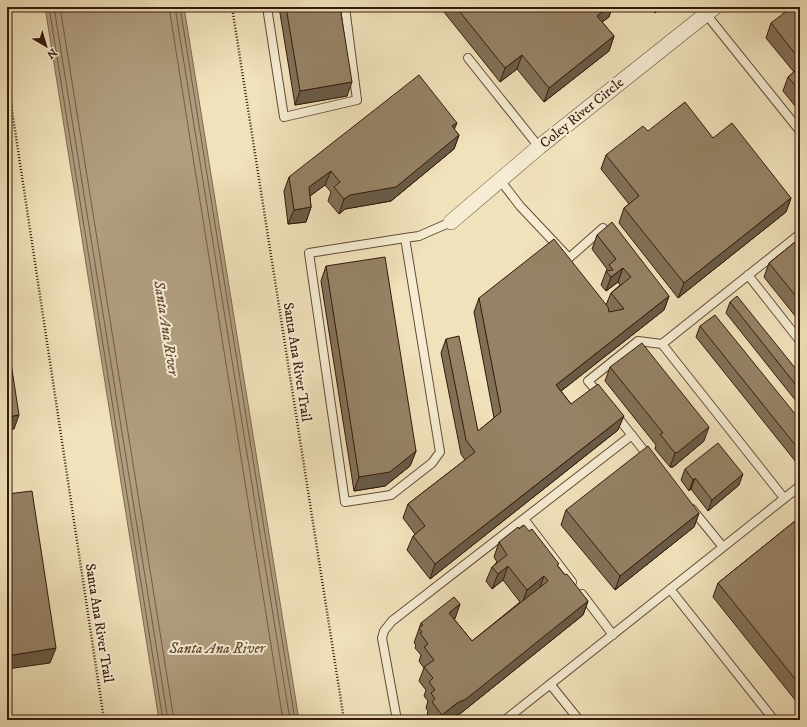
<svg xmlns="http://www.w3.org/2000/svg" width="807" height="727" viewBox="0 0 807 727" font-family="'IM FELL DW Pica',serif">
<style>
.water{fill:#b09e7f;stroke:#7f6950}
.lines{fill:none;stroke-linecap:round;stroke-linejoin:round}
.shore{stroke:#725c44;stroke-width:1}
.service-casing{stroke:#644b36;stroke-width:10}
.minor-casing{stroke:#644b36;stroke-width:16}
.path{stroke:#35190a;stroke-width:2.5;stroke-dasharray:1 2;stroke-linecap:butt}
.service{stroke:#f5ecd3;stroke-width:8}
.minor{stroke:#f5ecd3;stroke-width:15}
.wall{fill:#817058;stroke:#35190a}
.shaded-wall{fill:#695b47;stroke:#35190a}
.building{fill:#968266;stroke:#35190a}
.labels{text-anchor:middle;dominant-baseline:central;stroke-width:4;stroke-linejoin:round;paint-order:stroke}
.street-label{font-size:14px;fill:#35190a;stroke:#f5ecd3}
.water-label{font-size:15px;font-style:italic;fill:#664e39;stroke:#f5ecd3}
</style>
<rect width="100%" height="100%" fill="#f0e2bb"/>
<filter id="stains"><feTurbulence type="fractalNoise" baseFrequency=".005" numOctaves="4"/><feColorMatrix values="0 0 0 0 .2 0 0 0 0 .09 0 0 0 0 .02 0 0 0 .5 -.17"/></filter>
<radialGradient id="worn" r=".72"><stop offset=".6" stop-color="#630" stop-opacity="0"/><stop offset="1" stop-color="#630" stop-opacity=".3"/></radialGradient>
<path class="water" d="M45 7H184L299 720H159Z"/>
<g class="lines">
<path class="shore" d="M49 7 163 720
M54 7 168 720
M60 7 174 720
M169 7 283 720
M175 7 290 720
M180 7 295 720"/>
<g class="service-casing">
<path id="service" d="M267 7 284 117 357 100 345 7
M706 14 800 131
M468 58 539 147
M500 180 520 206 569 258 603 228
M405 238 440 452 432 463 391 495 345 502 309 253 405 238 419 236 451 222
M748 275 800 341
M662 344 784 498
M599 394 588 381 638 341 662 344 800 234
M615 414 649 457
M692 509 723 547
M524 519 572 582
M670 589 774 720
M582 594 613 635
M550 684 579 720
M397 720 382 638 384 631 392 621 632 435
M505 720 800 486"/>
</g>
<g class="minor-casing">
<path id="minor" d="M451 222 539 147 715 7"/>
</g>
<path class="path" d="M232 7 344 720
M7 77 104 720"/>
<use href="#service" class="service"/>
<use href="#minor" class="minor"/>
</g>
<path class="wall" d="M279 7H340L347 96 295 105Z
M440 7H612L609 17 602 22 614 36 609 51 544 102 517 69 500 82Z
M650 7H662L655 13Z
M800 7V112L783 91 788 77 794 72 766 38 771 23Z
M454 129 459 135 454 149 391 201 345 209 339 214 328 201 331 192 325 185 310 196 311 207 306 222 288 224 284 191 289 177Z
M648 131 713 138 791 198 786 212 678 298 619 223 624 208 629 204 601 169 606 155Z
M597 235 669 296 664 310 561 391 571 404 618 430 430 579 407 550 413 536 415 534 403 518 408 504 465 460 461 454 441 353 446 339 478 431 494 418 474 312 479 298 606 305 611 293 620 285 618 282 606 291 601 285 607 269 592 249Z
M800 238V322L764 277 769 263Z
M326 266 416 451 410 466 385 486 354 491 321 281Z
M730 302 800 374V406L726 313Z
M700 326 800 420V459L796 462 696 337Z
M610 367 704 441 673 467H670L655 449 656 445 605 381Z
M685 469 739 485 708 511 691 489 689 491 681 480Z
M566 510 699 513 694 527 615 590 561 525Z
M800 517V706L713 597 718 583Z
M499 542 558 566 565 575 588 601 583 615 461 713 452 717 448 720H430L427 716 428 711 426 708 428 701 424 696 426 690 419 681 424 668 419 661 421 655 415 648 416 645 414 643 421 623 460 604 454 619 472 641 520 602 503 580 492 589 486 581 492 567 497 562 494 557Z"/>
<path class="shaded-wall" d="M608 7H612L609 17 592 30 597 16Z
M657 7H662L655 13Z
M614 36 609 51 544 102 549 88Z
M522 55 517 69 500 82 505 68Z
M352 82 347 96 295 105 300 91Z
M457 123 451 137 452 126Z
M459 135 454 149 391 201 345 209 339 214 344 199 350 195Z
M331 171 325 185 303 201 309 187Z
M791 198 786 212 678 298 684 283Z
M311 207 306 222 288 224 294 210Z
M623 268 618 282 606 291 611 277Z
M669 296 664 310 551 399 556 385Z
M19 415 14 429 7 430V417Z
M624 416 618 430 430 579 435 564Z
M709 427 704 441 673 467H670L675 453Z
M416 451 410 466 385 486 354 491 359 477Z
M800 451V459L796 462Z
M743 474 739 485 708 511 712 500Z
M695 478 691 489 689 491 693 480Z
M699 513 694 527 615 590 620 576Z
M508 566 503 580 492 589 498 574Z
M544 576 539 590 522 604 527 590Z
M588 601 583 615 461 713 452 717 448 720H440L442 715Z
M460 604 455 619 444 627 449 613Z
M56 648 50 663 7 669V656Z"/>
<path class="building" d="M286 7H340L352 82 300 91Z
M456 7H608L597 16 614 36 549 88 522 55 505 68Z
M792 7H800V60L771 23Z
M800 67V91L788 77Z
M419 75 457 123 452 126 459 135 396 187 350 195 344 199 334 187 340 182 331 171 309 187 311 207 294 210 289 177Z
M685 102 713 138 732 123 791 198 684 283 624 208 639 196 606 155 643 126 648 131Z
M612 222 669 296 556 385 571 404 598 384 624 416 435 564 413 536 425 526 408 504 475 452 466 440 446 339 459 336 478 431 501 412 479 298 554 239 608 307 609 312 624 309 611 293 631 277 623 268 611 277 606 271 613 270 609 265 616 259 597 235Z
M800 238V301L769 263Z
M385 257 416 451 390 472 359 477 326 266Z
M737 296 800 374V390L730 302Z
M715 315 800 420V451L700 326Z
M7 337 19 415 7 417Z
M642 343 709 427 678 452 675 453 660 434 663 433 610 367Z
M718 443 743 474 712 500 695 478 693 480 685 469Z
M648 446 699 513 620 576 566 510Z
M32 491 56 648 7 656V494Z
M800 517V685L718 583Z
M524 525 529 531 532 529 559 564 557 565 565 575 567 574 588 601 466 699 457 703 442 715 432 702 435 699 431 693 435 690 429 682 433 678 424 667 434 660 424 647 428 644 420 633 422 632 419 628 423 625 421 623 454 597 460 604 449 613 472 641 548 581 544 576 527 590 508 566 498 574 492 567 507 555 499 542 518 527 519 529Z"/>
<g class="labels">
<g class="street-label">
<text transform="translate(582 113) rotate(-39)">Coley River Circle</text>
<text transform="translate(297 362) rotate(81)">Santa Ana River Trail</text>
<text transform="translate(99 623) rotate(81)">Santa Ana River Trail</text>
</g>
<g class="water-label">
<text transform="translate(166 328) rotate(81)">Santa Ana River</text>
<text x="217" y="648">Santa Ana River</text>
</g>
</g>
<rect width="807" height="727" fill="none" stroke="#f0e2bb" stroke-width="24"/>
<rect x="8" y="8" width="791" height="711" fill="none" stroke="#35190a" stroke-width="2"/>
<rect x="12" y="12" width="783" height="703" fill="none" stroke="#35190a"/>
<g transform="translate(46 46) rotate(142)" stroke="#f5ecd3" stroke-width="3" paint-order="stroke">
<path d="M0-3L7 15L0 10L-7 15Z" fill="#35190a"/>
<text y="-6" font-size="11" font-weight="bold" text-anchor="middle" fill="#35190a">N</text>
</g>
<rect width="100%" height="100%" filter="url(#stains)"/>
<rect width="100%" height="100%" fill="url(#worn)"/>
</svg>
